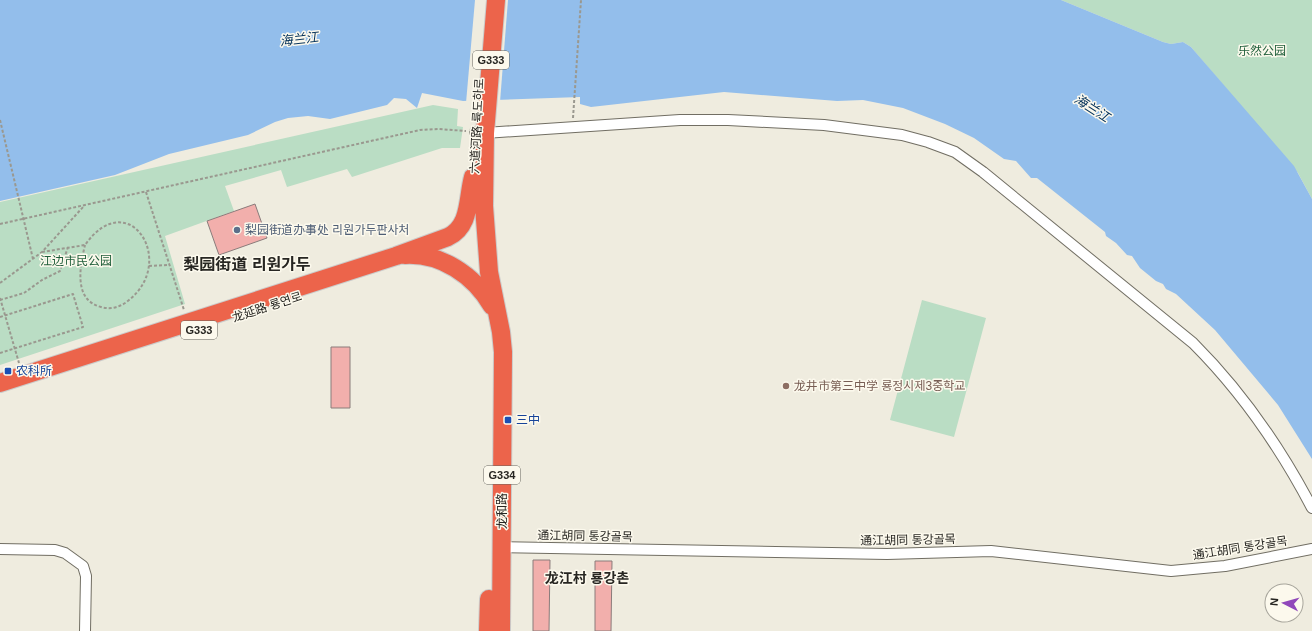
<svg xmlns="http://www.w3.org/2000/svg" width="1312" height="631" viewBox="0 0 1312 631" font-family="Helvetica,'Noto Sans SC','Noto Sans KR',sans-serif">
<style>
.green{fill:#baddc4}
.water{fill:#93beeb}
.pier{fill:#efecdf}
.building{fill:#f2afac;stroke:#8a7c7b}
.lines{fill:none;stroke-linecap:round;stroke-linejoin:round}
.street-casing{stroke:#716e63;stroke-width:12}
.highway-casing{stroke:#cbcbca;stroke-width:20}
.path{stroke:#9a988f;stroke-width:2;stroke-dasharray:3 2;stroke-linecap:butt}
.street{stroke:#fff;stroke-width:10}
.highway{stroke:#ec644b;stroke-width:18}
.service-dot{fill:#5c6f8a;stroke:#fcf9ed;stroke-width:1.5}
.transit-dot{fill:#1a4fb4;stroke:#fcf9ed;stroke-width:1.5}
.education-dot{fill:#8d6e63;stroke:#fcf9ed;stroke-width:1.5}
.labels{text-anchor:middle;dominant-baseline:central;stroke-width:3;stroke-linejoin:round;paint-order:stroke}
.shield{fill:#fcf9ed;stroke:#67655f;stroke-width:1}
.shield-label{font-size:11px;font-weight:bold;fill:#272622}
.park-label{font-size:12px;fill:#1f5e3a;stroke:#fcf9ed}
.street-label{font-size:12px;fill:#272622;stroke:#fcf9ed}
.service-label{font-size:12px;fill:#4e5e75;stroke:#fcf9ed;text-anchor:start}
.transit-label{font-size:12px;fill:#164399;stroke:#fcf9ed;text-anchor:start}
.education-label{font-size:12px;fill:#785e54;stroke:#fcf9ed;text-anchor:start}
.water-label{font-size:13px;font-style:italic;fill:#002f58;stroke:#fcf9ed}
.quarter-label{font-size:14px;font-weight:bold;fill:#272622;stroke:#fcf9ed}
.district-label{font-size:16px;font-weight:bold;fill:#272622;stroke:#fcf9ed}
</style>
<rect width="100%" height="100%" fill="#efecdf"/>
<path class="green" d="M1061 0H1312V199L1298 173 1191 47 1183 42 1171 44 1163 42Z
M433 105 458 109 457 126 463 127 460 148H442L352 177 347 169 287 187 281 170 225 186 234 211 165 236 185 304 0 365V202Z
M922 300 986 318 954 437 890 420Z"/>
<path class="water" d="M0 0H1061L1163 42 1171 44 1183 42 1191 47 1294 166 1312 199V459L1278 405 1215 330 1176 294 1166 289 1163 284 1156 281 1140 268 1132 256 1127 255 1116 243 1106 236 1105 232 1042 182 1037 178H1031L1016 161 1004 159 974 138 945 124 903 108 863 100 837 101 724 92 591 107 580 104V97L463 101 422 93 417 108 406 99 394 98 387 105 330 119 308 116 288 118 275 122 248 135 169 154 115 175 0 201Z"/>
<path class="pier" d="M475 0H508L500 102 466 103Z"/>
<path class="building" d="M255 204 267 238 219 255 207 221Z
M331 347H350V408H331Z
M533 560H550L549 631H533Z
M595 561H612L611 631H595Z"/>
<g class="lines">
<g class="street-casing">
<path id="street" d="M475 132 485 133 680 120H728L824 125 902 135 928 142 955 152 983 172 1193 343C1241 391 1280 447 1312 508
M501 547 887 554 991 551 1171 571 1225 566 1312 549
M0 549 55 550 65 553 83 566 86 576 85 631"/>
</g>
<g class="highway-casing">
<path id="highway" d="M496 0 485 133 484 206 489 272 501 332 503 352 501 631
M405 255C441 253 474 275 492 306
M0 383 396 256 448 237C471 226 467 199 473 177
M488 631 489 599"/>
</g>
<path class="path" d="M573 118 581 0
M0 120 33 259
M146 192 184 310
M0 224 420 130 439 129 466 131
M42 252 85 245C128 184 178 261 129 300 121 307 111 310 101 307 73 300 80 266 85 245
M149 266 169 265
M0 283 42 252 84 206
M0 298 19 363
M0 300 24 293 42 280 60 271 68 247
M0 317 73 294 83 327 0 353"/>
<use href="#street" class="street"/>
<use href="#highway" class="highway"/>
</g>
<circle class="service-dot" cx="237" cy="230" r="4"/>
<g class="transit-dot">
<rect x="4" y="367" width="8" height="8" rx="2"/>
<rect x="504" y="416" width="8" height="8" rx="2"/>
</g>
<circle class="education-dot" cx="786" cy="386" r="4"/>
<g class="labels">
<g class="shield">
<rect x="473" y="51" width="36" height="18" rx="3"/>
<rect x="181" y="321" width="36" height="18" rx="3"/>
<rect x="484" y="466" width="36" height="18" rx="3"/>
</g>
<g class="shield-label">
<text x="491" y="60">G333</text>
<text x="199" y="330">G333</text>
<text x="502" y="475">G334</text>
</g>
<g class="park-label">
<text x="1262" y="51">乐然公园</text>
<text x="76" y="261">江边市民公园</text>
</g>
<g class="street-label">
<text transform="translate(477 126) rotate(-87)">六道河路 륙도하로</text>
<text transform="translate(267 307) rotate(-18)">龙延路 룡연로</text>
<text transform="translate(502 511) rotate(-90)">龙和路</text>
<text transform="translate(585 536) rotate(1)">通江胡同 통강골목</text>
<text transform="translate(908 540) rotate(-1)">通江胡同 통강골목</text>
<text transform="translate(1240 548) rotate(-9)">通江胡同 통강골목</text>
</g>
<g class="service-label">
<text x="245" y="230">梨园街道办事处 리원가두판사처</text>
</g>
<g class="transit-label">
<text x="16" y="371">农科所</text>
<text x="516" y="420">三中</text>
</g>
<g class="education-label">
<text x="794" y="386">龙井市第三中学 룡정시제3중학교</text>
</g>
<g class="water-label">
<text transform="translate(299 39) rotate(-7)">海兰江</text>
<text transform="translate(1092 108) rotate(33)">海兰江</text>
</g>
<g class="quarter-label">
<text x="587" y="578">龙江村 룡강촌</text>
</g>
<g class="district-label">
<text x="247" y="264">梨园街道 리원가두</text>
</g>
</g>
<g transform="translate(1284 603) rotate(276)"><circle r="19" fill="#fcf9ed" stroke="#a7a59c"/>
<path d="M0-3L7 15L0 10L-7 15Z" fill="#9047ba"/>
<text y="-6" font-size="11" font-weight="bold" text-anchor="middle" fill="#272622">N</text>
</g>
</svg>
